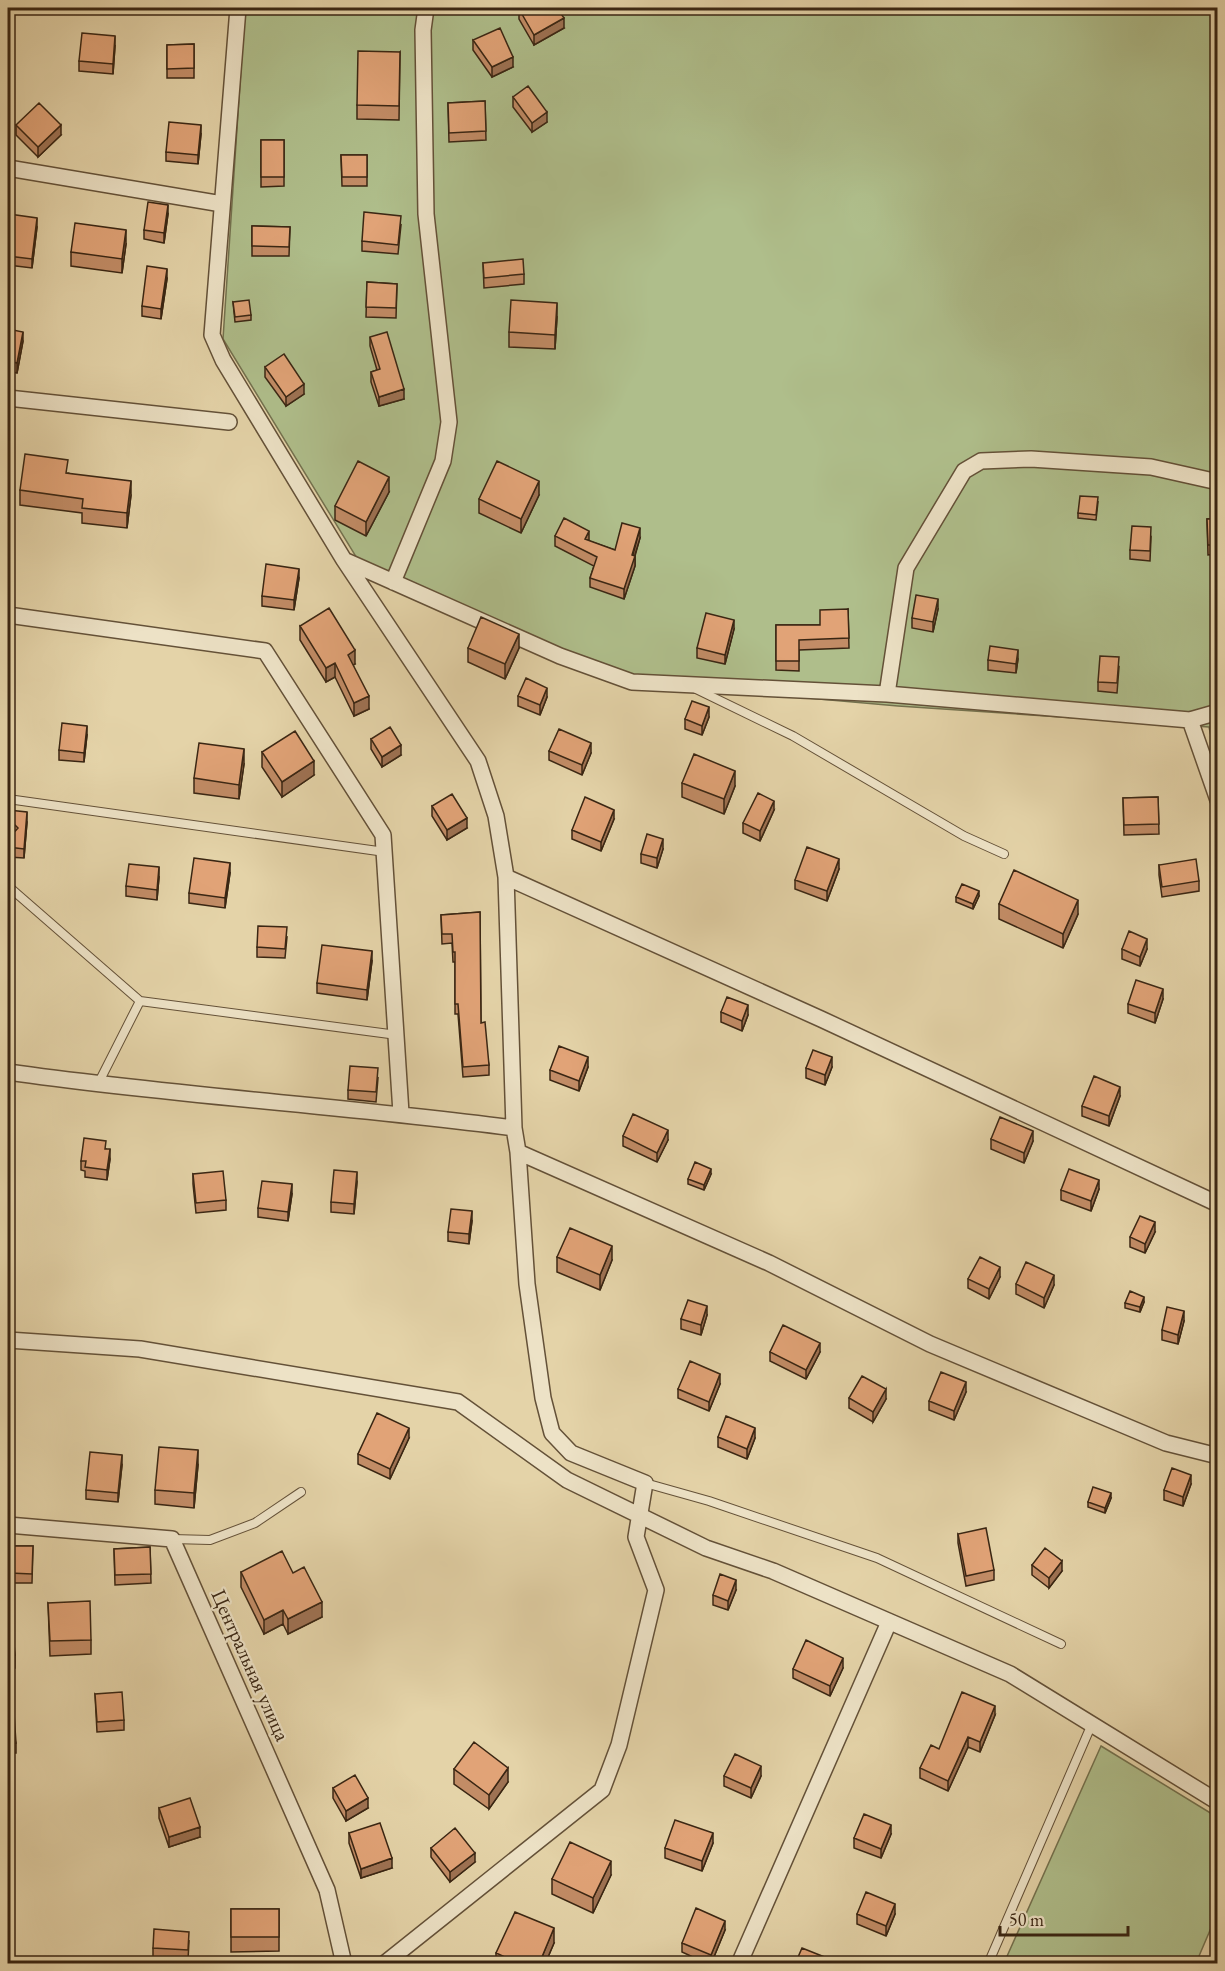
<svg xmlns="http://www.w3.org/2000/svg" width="1225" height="1971" viewBox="0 0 1225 1971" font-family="'EB Garamond',serif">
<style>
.green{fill:#afbe8b;stroke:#74724f;stroke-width:1.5}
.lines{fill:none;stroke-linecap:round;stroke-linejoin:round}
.lane-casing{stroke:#645138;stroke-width:10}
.street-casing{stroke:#645138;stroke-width:18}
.lane{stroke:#ede2c6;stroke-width:8}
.street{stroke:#ede2c6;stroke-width:15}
.wall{fill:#c28c66;stroke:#3a2613;stroke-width:1.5}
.shaded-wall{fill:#9e7253;stroke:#3a2613;stroke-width:1.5}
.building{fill:#e1a377;stroke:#3a2613;stroke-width:1.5}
.labels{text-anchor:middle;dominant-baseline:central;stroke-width:4.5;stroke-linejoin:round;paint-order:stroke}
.street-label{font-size:21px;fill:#3a2613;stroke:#ede2c6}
</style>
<rect width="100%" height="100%" fill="#e4d3a8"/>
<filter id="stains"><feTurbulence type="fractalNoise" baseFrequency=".00333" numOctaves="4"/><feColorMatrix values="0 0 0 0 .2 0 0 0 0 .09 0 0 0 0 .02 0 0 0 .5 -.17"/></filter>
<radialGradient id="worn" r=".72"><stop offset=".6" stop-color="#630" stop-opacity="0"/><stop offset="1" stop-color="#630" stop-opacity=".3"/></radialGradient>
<path class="green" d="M245 8H1217V763L1209 727 898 706 638 683 358 560 223 339Z
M1101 1746 1217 1817V1914L1196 1963H1004Z"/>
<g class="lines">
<g class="lane-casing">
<path id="lane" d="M696 689 793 736 964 836 1004 854
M8 799 385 852
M8 886 140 1001 397 1035
M98 1084 140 1001
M645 1483 709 1501 877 1558 1061 1644
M172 1539 210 1540 255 1523 301 1492
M988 1964 1091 1726"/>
</g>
<g class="street-casing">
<path id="street" d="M238 8 212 335 223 360 344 560 478 761 496 816 506 877 514 1128 518 1152 527 1284 543 1398 552 1433 571 1453 645 1483 636 1537 656 1590 619 1745 602 1790 384 1964
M8 168 222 204
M8 398 229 422
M344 560 560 656 632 682 887 694 1190 720 1218 712
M393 582 443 461 449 422 426 214 423 30 426 8
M8 615 265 651 383 835 401 1113
M887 694 906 568 964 471 981 461 1031 459 1151 467 1218 482
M1190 720 1218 800
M506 877 821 1019 1218 1204
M8 1072C176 1096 346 1106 514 1128
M518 1152 769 1263 930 1344 1166 1443 1218 1456
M8 1340 140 1349 458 1402 567 1480 706 1548 773 1571 1010 1674 1218 1802
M8 1525 172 1539 327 1890 344 1964
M739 1964 889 1622"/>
</g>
<use href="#lane" class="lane"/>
<use href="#street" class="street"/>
</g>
<path class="wall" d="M519 9 564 28 534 45 519 19Z
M473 40 513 67 492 77 473 50Z
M194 44V78H167V45Z
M115 46 113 74 79 71V61Z
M400 52 399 120 357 119V105Z
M513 97 547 122 532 132 513 107Z
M485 101 486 140 449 142 448 103Z
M16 125 61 135 38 157 16 135Z
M201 134 198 164 166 161V152Z
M261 140H284V186L261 187Z
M341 155H367V186H342Z
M168 214 164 243 144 239V230Z
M8 225 37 227 32 268 8 265Z
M401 225 398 254 362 251V241Z
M252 226 290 227 289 256H252Z
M126 244 122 273 71 266V252Z
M483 263 524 274V284L484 288Z
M167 279 161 319 142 316V306Z
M367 282 397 284 396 318 366 317Z
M233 302 251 315V320L235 322Z
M557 317 555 349 509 347V332Z
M8 329 23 341 17 373 8 371Z
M370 337 404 399 379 406 371 382V372L377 370 370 346Z
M265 367 304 394 286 406 265 377Z
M68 473 131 495 127 528 82 523V513L20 505V490Z
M389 492 366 536 335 520V506Z
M539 495 521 533 479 513V499Z
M1098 502 1096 520 1078 518V513Z
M1207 519H1218V554L1208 555Z
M555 536 589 541 615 550 640 538 635 556V566L624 599 590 587V578L594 566 555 546Z
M1151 537 1150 561 1130 559V550Z
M299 578 294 610 262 606V596Z
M848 609 849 648 799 650V671L776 670V625H820Z
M938 609 933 632 912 628V618Z
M300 626 355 664 353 665 369 709 354 716 335 677 326 682 300 640Z
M734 629 725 664 697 658V648Z
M468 648H519L505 679 468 662Z
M1018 659 1016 673 988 670V660Z
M1119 667 1117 693 1098 691V682Z
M518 696 547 697 540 715 518 706Z
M709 717 702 735 685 729V719Z
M87 735 84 762 59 760V750Z
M371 739 401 755 382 767 371 749Z
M549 751 591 753 582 775 549 760Z
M262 752 314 775 282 797 262 767Z
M244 764 239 799 194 793V778Z
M682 783 735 786 724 814 682 797Z
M1158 797 1159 834 1124 835 1123 798Z
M432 806 467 828 447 840 432 816Z
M8 810 27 822 24 858 8 857V839L13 833 8 828Z
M774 810 760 841 743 833V823Z
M614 819 601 851 572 839V830Z
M663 849 657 868 641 863V854Z
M1159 865 1199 881V891L1162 897 1159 875Z
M839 869 827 901 795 889V880Z
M230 873 225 908 189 903V893Z
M159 877 157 900 126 896V886Z
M979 896 973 909 956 902V897Z
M999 904 1078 914 1063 948 999 919Z
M480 912 481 1023 489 1065V1075L463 1077 458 1014H455V962H453L452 943 442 944 441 915Z
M287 937 285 958 257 957V947Z
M1122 949H1147L1140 966 1122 959Z
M372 961 367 1000 317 993V983Z
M1163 999 1155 1023 1128 1013V1004Z
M721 1012 748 1015 742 1031 721 1022Z
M588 1067 579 1091 550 1080V1070Z
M832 1067 825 1085 806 1078V1068Z
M378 1078 376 1102 348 1099V1090Z
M1120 1096 1109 1126 1082 1116V1106Z
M623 1136 668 1140 657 1162 623 1146Z
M991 1139 1033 1141 1024 1163 991 1149Z
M106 1149 110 1159 107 1180 85 1177V1171L81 1170V1161Z
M193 1174 226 1200V1210L196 1213 193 1184Z
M711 1174 704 1190 688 1184V1179Z
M357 1182 354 1214 331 1212V1202Z
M1099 1189 1091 1211 1061 1200V1190Z
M292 1194 288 1221 258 1217V1208Z
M472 1221 469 1244 448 1241V1232Z
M1155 1232 1145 1253 1130 1247V1237Z
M557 1257 612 1260 600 1290 557 1272Z
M1000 1277 989 1299 968 1288V1279Z
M1016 1284 1054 1285 1044 1308 1016 1294Z
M1144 1302 1140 1312 1125 1308V1303Z
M707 1315 701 1335 681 1329V1319Z
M1184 1321 1178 1344 1162 1340V1330Z
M770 1352H820L806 1379 770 1361Z
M720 1384 709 1411 678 1398V1389Z
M966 1392 954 1420 929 1410V1401Z
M849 1398 886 1399 873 1422 849 1408Z
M718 1437 755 1438 747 1459 718 1447Z
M409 1438 390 1479 358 1464V1454Z
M122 1465 118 1502 86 1499V1490Z
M198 1465 194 1508 155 1504V1490Z
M1191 1484 1183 1506 1164 1500V1490Z
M1111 1498 1105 1513 1088 1507V1502Z
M958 1534 994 1570V1580L966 1586 958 1543Z
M11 1546H33L32 1583H10Z
M150 1547 151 1583 115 1585 114 1549Z
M1032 1565 1062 1571 1049 1588 1032 1575Z
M241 1572 293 1573 322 1617 288 1634 283 1624 264 1634 241 1587Z
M736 1590 728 1610 713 1605V1595Z
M48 1603 91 1640V1654L50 1656Z
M8 1611 15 1655V1668L8 1669Z
M843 1668 830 1696 793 1678V1669Z
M95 1694 124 1720V1730L97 1732Z
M8 1714 16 1743V1753H8Z
M995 1715 980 1752 968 1747 948 1791 920 1778V1768L939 1749Z
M454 1769 508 1782 489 1809 454 1784Z
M724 1776H761L751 1798 724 1786Z
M333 1788 368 1808 346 1821 333 1798Z
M159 1808 200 1837 169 1847 159 1818Z
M349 1833 392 1868 361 1878 349 1843Z
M891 1834 881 1858 854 1848V1838Z
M713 1843 702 1871 665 1858V1848Z
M431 1848 475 1862 450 1882 431 1857Z
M611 1875 593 1913 552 1894V1879Z
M231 1909H279V1951L231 1952Z
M857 1914H895L886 1936 857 1924Z
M725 1930 711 1964H708L682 1952V1943Z
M189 1941 188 1960 153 1957V1948Z
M554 1943 545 1964H496V1953Z"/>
<path class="shaded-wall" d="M564 18V28L534 45V35Z
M115 36V46L113 74V64Z
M513 57V67L492 77V67Z
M547 112V122L532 132V123Z
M61 125V135L38 157V147Z
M201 125V134L198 164V155Z
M168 205V214L164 243V233Z
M37 218V227L32 268V259Z
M126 230V244L122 273V259Z
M167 269V279L161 319V309Z
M557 303V317L555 349V335Z
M23 332V341L17 373V363Z
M304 384V394L286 406V397Z
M404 389V399L379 406V397Z
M389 477V492L366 536V522Z
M131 481V495L127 528V513Z
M539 481V495L521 533V519Z
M640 528V538L633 561 635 556V566L624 599V589Z
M589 531V541L585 539Z
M299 569V578L294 610V600Z
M938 599V609L933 632V622Z
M734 620V629L725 664V655Z
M519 634V648L505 679V664Z
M355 650V664L348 668V655Z
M1018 650V659L1016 673V664Z
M335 663V677L326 682V668Z
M547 688V697L540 715V705Z
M369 696V709L354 716V703Z
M709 707V717L702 735V726Z
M87 726V735L84 762V753Z
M591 743V753L582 775V765Z
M401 745V755L382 767V757Z
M244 749V764L239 799V785Z
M314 761V775L282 797V782Z
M735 771V786L724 814V799Z
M774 801V810L760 841V831Z
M614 810V819L601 851V842Z
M27 812V822L24 858V849Z
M467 818V828L447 840V830Z
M663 839V849L657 868V858Z
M839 859V869L827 901V891Z
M230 863V873L225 908V898Z
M159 867V877L157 900V890Z
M979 891V896L973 909V904Z
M1078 900V914L1063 948V934Z
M1147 939V949L1140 966V957Z
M372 951V961L367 1000V990Z
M1163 989V999L1155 1023V1013Z
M748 1005V1015L742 1031V1021Z
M588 1057V1067L579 1091V1081Z
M832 1057V1067L825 1085V1075Z
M1120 1087V1096L1109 1126V1116Z
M668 1130V1140L657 1162V1153Z
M1033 1131V1141L1024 1163V1153Z
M110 1149V1159L107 1180V1170Z
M711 1169V1174L704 1190V1185Z
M357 1172V1182L354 1214V1204Z
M1099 1180V1189L1091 1211V1201Z
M292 1184V1194L288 1221V1212Z
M472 1211V1221L469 1244V1234Z
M1155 1222V1232L1145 1253V1244Z
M612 1246V1260L600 1290V1275Z
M1000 1267V1277L989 1299V1289Z
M1054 1275V1285L1044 1308V1298Z
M1144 1297V1302L1140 1312V1307Z
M707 1306V1315L701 1335V1325Z
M1184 1311V1321L1178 1344V1335Z
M820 1343V1352L806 1379V1370Z
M720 1374V1384L709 1411V1402Z
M966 1382V1392L954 1420V1411Z
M886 1389V1399L873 1422V1412Z
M409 1428V1438L390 1479V1469Z
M755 1428V1438L747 1459V1449Z
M198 1450V1465L194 1508V1493Z
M122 1455V1465L118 1502V1493Z
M1191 1475V1484L1183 1506V1497Z
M1111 1493V1498L1105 1513V1508Z
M1062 1561V1571L1049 1588V1578Z
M736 1580V1590L728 1610V1601Z
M322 1602V1617L288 1634V1619Z
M283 1610V1624L264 1634V1620Z
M843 1658V1668L830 1696V1686Z
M995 1706V1715L980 1752V1742Z
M968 1737V1747L948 1791V1781Z
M761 1766V1776L751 1798V1788Z
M508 1768V1782L489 1809V1795Z
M368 1798V1808L346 1821V1811Z
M891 1825V1834L881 1858V1849Z
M200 1827V1837L169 1847V1837Z
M713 1833V1843L702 1871V1861Z
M475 1853V1862L450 1882V1872Z
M392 1858V1868L361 1878V1869Z
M611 1861V1875L593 1913V1898Z
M895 1904V1914L886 1936V1926Z
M725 1921V1930L711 1964V1955Z
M554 1928V1943L545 1964H539Z"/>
<path class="building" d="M522 8H557L564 18 534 35 519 9Z
M500 28 513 57 492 67 473 40Z
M82 33 115 36 113 64 79 61Z
M194 44V68L167 69V45Z
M358 51 400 52 399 106 357 105Z
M528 86 547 112 532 123 513 97Z
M485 101 486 131 449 133 448 103Z
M39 103 61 125 38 147 16 125Z
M169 122 201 125 198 155 166 152Z
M261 140H284V177H261Z
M341 155H367V177H342Z
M148 202 168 205 164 233 144 230Z
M364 212 401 216 398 245 362 241Z
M9 214 37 218 32 259 8 256V225Z
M75 223 126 230 122 259 71 252Z
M252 226 290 227 289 247 252 246Z
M523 259 524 274 484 278 483 263Z
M147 266 167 269 161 309 142 306Z
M367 282 397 284 396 308 366 307Z
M249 300 251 315 235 317 233 302Z
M511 300 557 303 555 335 509 332Z
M8 329 23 332 17 363 8 361Z
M387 332 404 389 379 397 371 372 380 369 370 337Z
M284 354 304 384 286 397 265 367Z
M25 454 68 460 66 473 131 481 127 513 82 508 83 499 20 490Z
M358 461 389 477 366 522 335 506Z
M497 461 539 481 521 519 479 499Z
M1080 496 1098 497 1096 515 1078 513Z
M564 518 589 531 585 539 615 550 622 523 640 528 632 555 635 556 624 589 590 578 597 557 555 536Z
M1207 519H1218V545H1208Z
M1132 526 1151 527 1150 551 1130 550Z
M266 564 299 569 294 600 262 596Z
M916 595 938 599 933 622 912 618Z
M329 608 355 650 348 655 369 696 354 703 335 663 326 668 300 626Z
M848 609 849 638 799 640V661H776V625H820V610Z
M706 613 734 620 725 655 697 648Z
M481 617 519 634 505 664 468 648Z
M990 646 1018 650 1016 664 988 660Z
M1100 656 1119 657 1117 683 1098 682Z
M526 678 547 688 540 705 518 696Z
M692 701 709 707 702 726 685 719Z
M62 723 87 726 84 753 59 750Z
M390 727 401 745 382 757 371 739Z
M559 729 591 743 582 765 549 751Z
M295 731 314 761 282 782 262 752Z
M199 743 244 749 239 785 194 778Z
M694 754 735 771 724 799 682 783Z
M758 793 774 801 760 831 743 823Z
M452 794 467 818 447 830 432 806Z
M585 797 614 810 601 842 572 830Z
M1158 797 1159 824 1124 825 1123 798Z
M8 810 27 812 24 849 8 847V839L18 828 8 818Z
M647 834 663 839 657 858 641 854Z
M807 847 839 859 827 891 795 880Z
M194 858 230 863 225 898 189 893Z
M1196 859 1199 881 1162 887 1159 865Z
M129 864 159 867 157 890 126 886Z
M1014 870 1078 900 1063 934 999 904Z
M962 884 979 891 973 904 956 897Z
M480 912 481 1023 485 1022 489 1065 463 1067 458 1004H455V952H453L452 934H442L441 915Z
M258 926 287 927 285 949 257 947Z
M1129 931 1147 939 1140 957 1122 949Z
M322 945 372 951 367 990 317 983Z
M1136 980 1163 989 1155 1013 1128 1004Z
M727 997 748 1005 742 1021 721 1012Z
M559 1046 588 1057 579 1081 550 1070Z
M813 1050 832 1057 825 1075 806 1068Z
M350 1066 378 1068 376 1092 348 1090Z
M1094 1076 1120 1087 1109 1116 1082 1106Z
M633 1114 668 1130 657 1153 623 1136Z
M1000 1117 1033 1131 1024 1153 991 1139Z
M84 1138 106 1141 105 1149H110L107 1170 85 1167 86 1161H81Z
M695 1162 711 1169 704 1185 688 1179Z
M1069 1169 1099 1180 1091 1201 1061 1190Z
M334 1170 357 1172 354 1204 331 1202Z
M223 1171 226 1200 196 1203 193 1174Z
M262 1181 292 1184 288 1212 258 1208Z
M451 1209 472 1211 469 1234 448 1232Z
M1140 1216 1155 1222 1145 1244 1130 1237Z
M570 1228 612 1246 600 1275 557 1257Z
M980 1257 1000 1267 989 1289 968 1279Z
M1026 1262 1054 1275 1044 1298 1016 1284Z
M1130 1291 1144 1297 1140 1307 1125 1303Z
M688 1300 707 1306 701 1325 681 1319Z
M1167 1307 1184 1311 1178 1335 1162 1330Z
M783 1325 820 1343 806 1370 770 1352Z
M690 1361 720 1374 709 1402 678 1389Z
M941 1372 966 1382 954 1411 929 1401Z
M862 1376 886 1389 873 1412 849 1398Z
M377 1413 409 1428 390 1469 358 1454Z
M726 1416 755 1428 747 1449 718 1437Z
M159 1447 198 1450 194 1493 155 1490Z
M90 1452 122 1455 118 1493 86 1490Z
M1172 1468 1191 1475 1183 1497 1164 1490Z
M1093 1487 1111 1493 1105 1508 1088 1502Z
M986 1528 994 1570 966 1576 958 1534Z
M11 1546H33L32 1574 10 1573Z
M150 1547 151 1574 115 1575 114 1549Z
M1045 1548 1062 1561 1049 1578 1032 1565Z
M282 1551 293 1573 304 1567 322 1602 288 1619 283 1610 264 1620 241 1572Z
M720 1574 736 1580 728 1601 713 1595Z
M90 1601 91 1640 50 1641 48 1603Z
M11 1610 15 1655 8 1656V1611Z
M806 1640 843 1658 830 1686 793 1669Z
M122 1692 124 1720 97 1722 95 1694Z
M962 1692 995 1706 980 1742 968 1737 948 1781 920 1768 931 1745 939 1749Z
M14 1713 16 1743 8 1744V1714Z
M474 1742 508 1768 489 1795 454 1769Z
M735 1754 761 1766 751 1788 724 1776Z
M355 1775 368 1798 346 1811 333 1788Z
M190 1798 200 1827 169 1837 159 1808Z
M864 1814 891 1825 881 1849 854 1838Z
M675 1820 713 1833 702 1861 665 1848Z
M380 1823 392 1858 361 1869 349 1833Z
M455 1828 475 1853 450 1872 431 1848Z
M570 1842 611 1861 593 1898 552 1879Z
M866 1892 895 1904 886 1926 857 1914Z
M696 1908 725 1921 711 1955 682 1943Z
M231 1909H279V1937H231Z
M515 1912 554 1928 539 1964H520L496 1953Z
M154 1929 189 1932 188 1950 153 1948Z
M802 1948 837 1962 836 1964H795Z
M20 1959 57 1960V1964H20Z"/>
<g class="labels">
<g class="street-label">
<text transform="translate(251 1665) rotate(66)">Центральная улица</text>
</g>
</g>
<rect width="1225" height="1971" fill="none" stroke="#e4d3a8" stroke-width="30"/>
<rect x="9" y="9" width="1207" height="1953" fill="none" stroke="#3a2613" stroke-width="3"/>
<rect x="15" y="15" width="1195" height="1941" fill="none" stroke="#3a2613" stroke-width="1.5"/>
<path d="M1000 1926v9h128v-9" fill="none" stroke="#3a2613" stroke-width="3"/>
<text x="1009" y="1926" font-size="18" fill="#3a2613" stroke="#ede2c6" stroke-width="4.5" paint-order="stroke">50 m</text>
<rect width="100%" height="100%" filter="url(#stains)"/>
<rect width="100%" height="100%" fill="url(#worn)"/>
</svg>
